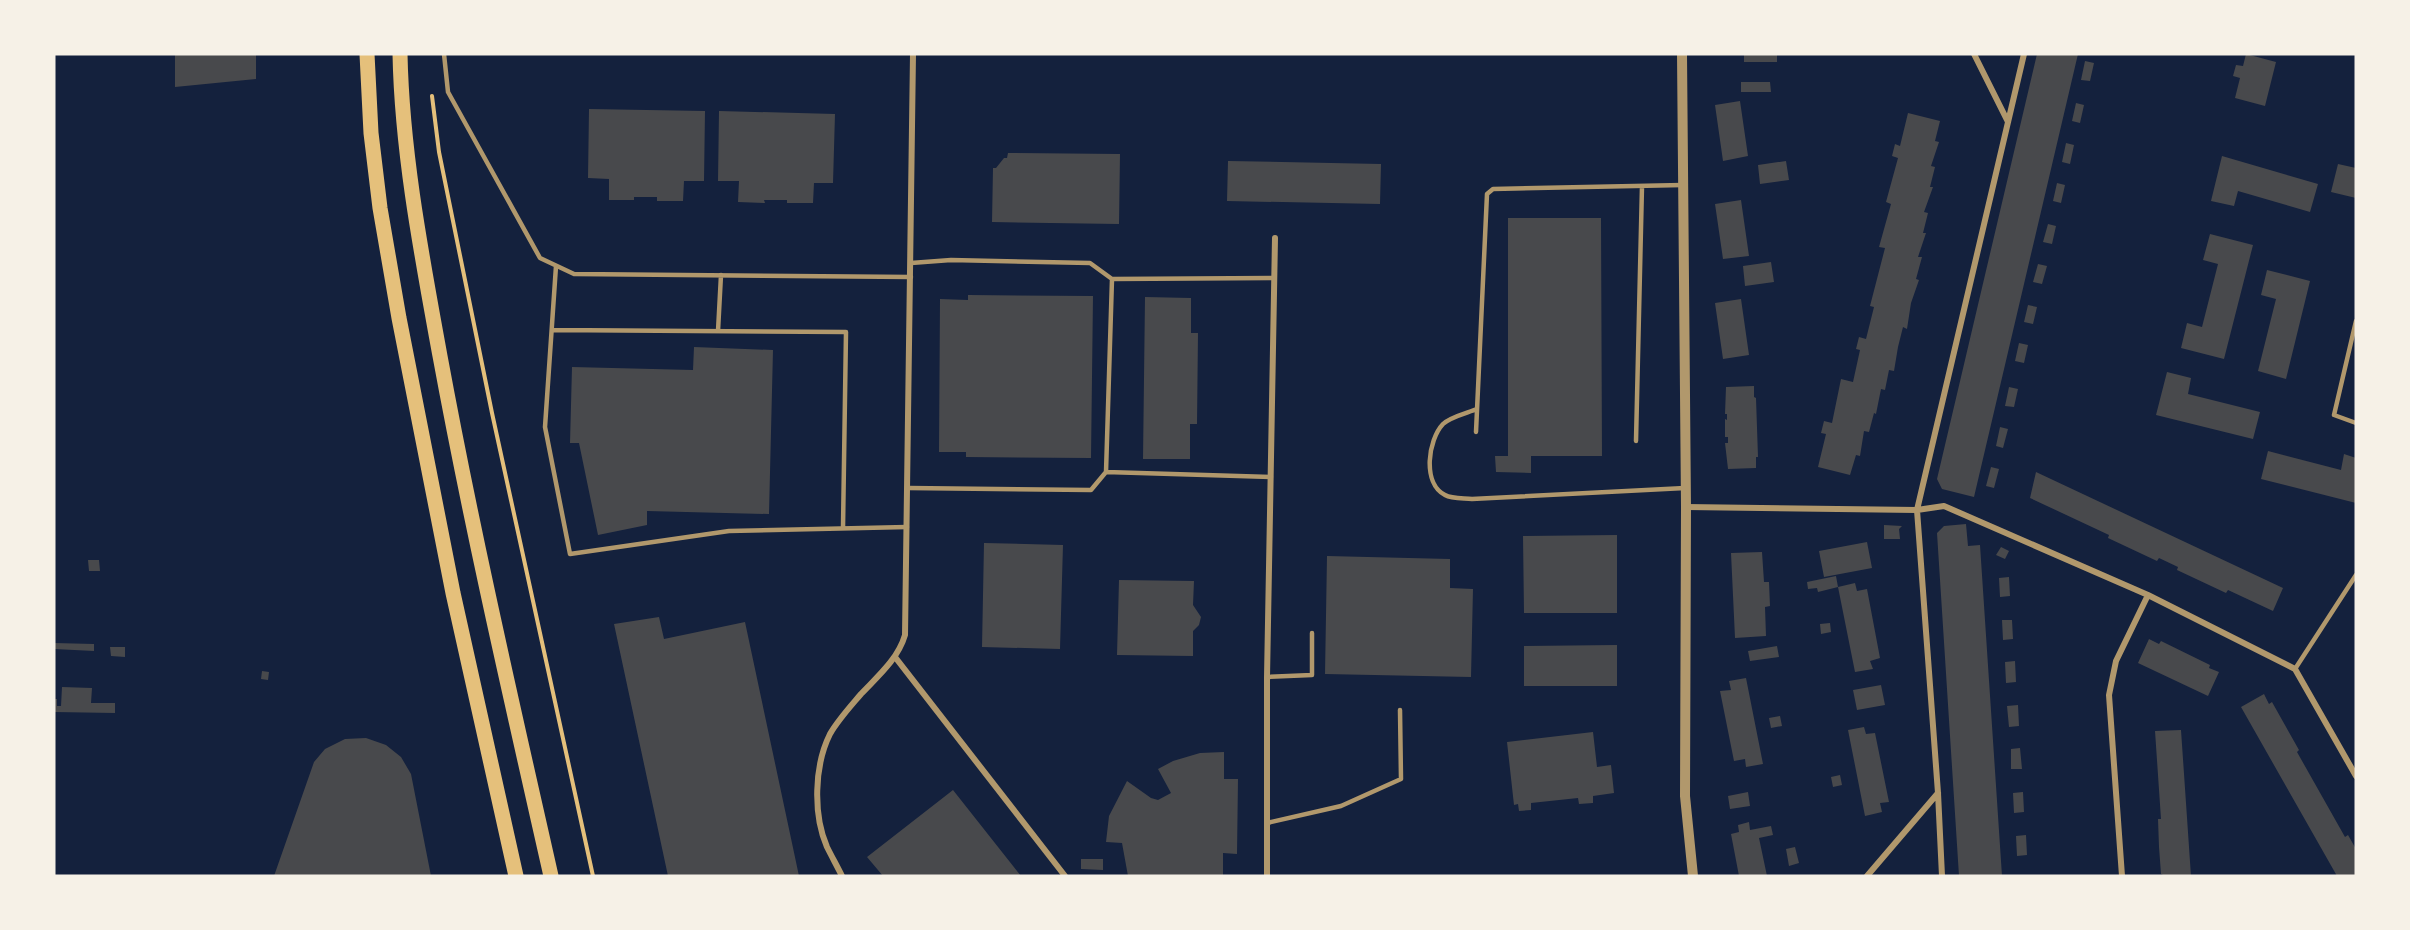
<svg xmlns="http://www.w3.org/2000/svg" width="2410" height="930" viewBox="0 0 2410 930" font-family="'PT Sans',sans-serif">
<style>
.building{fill:#48494c}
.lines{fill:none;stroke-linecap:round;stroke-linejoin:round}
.path{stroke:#e5c07b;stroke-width:4}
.service{stroke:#b1986c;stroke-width:4.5}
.minor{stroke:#b1986c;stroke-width:6}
.tertiary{stroke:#b1986c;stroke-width:10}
.primary{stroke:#e5c07b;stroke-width:15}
</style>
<rect width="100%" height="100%" fill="#14213d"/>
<path class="building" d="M175 54H256V79L175 87Z
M1744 54H1777V62H1744Z
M2037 54H2078L1974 497 1942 489 1937 479Z
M2246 54 2276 62 2265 106 2235 98 2240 78 2233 76 2236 65 2243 66Z
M2085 61 2094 63 2090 81 2081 80Z
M1741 82H1770L1771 92H1741Z
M1740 101 1748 156 1723 161 1715 105Z
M2076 103 2084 105 2080 123 2072 121Z
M589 109 705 111 704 181H684L683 201H657V197H634V200H609V179L588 178Z
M719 111 835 114 833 183H814L813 203H787V200H764L765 203 738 202 739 181H718Z
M1908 113 1940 121 1935 141 1939 142 1931 166 1935 167 1930 187H1933L1924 212 1928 213 1923 233H1926L1918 257H1922L1916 279 1919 280 1911 303 1907 329 1903 327 1898 347 1894 371 1889 370 1885 390 1881 389 1876 414 1874 413 1869 432 1864 431 1860 456 1856 455 1850 475 1818 467 1826 434 1821 433 1824 421 1832 423 1841 379 1853 382 1860 350 1856 349 1859 337 1866 339 1874 307 1870 306 1885 248 1879 247 1891 204 1886 202 1898 158 1892 156 1895 144 1900 146Z
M2066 143 2074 145 2070 164 2062 162Z
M1008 153 1120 154 1119 224 992 222 993 168H996L1004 158H1007Z
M2222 156 2318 184 2310 212 2238 191 2234 206 2211 201Z
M1228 161 1381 164 1380 204 1227 201Z
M1786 161 1789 180 1760 184 1758 165Z
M2338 164 2356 168V198L2331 192Z
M2057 183 2065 185 2061 203 2053 201Z
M1741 200 1749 256 1723 259 1715 204Z
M1508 218H1601L1602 456H1531V473L1496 472 1495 456H1508Z
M2048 224 2056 226 2052 244 2043 242Z
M2210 234 2253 245 2224 359 2181 348 2187 323 2202 327 2218 264 2203 260Z
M1771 262 1774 282 1745 286 1743 266Z
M2038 264 2047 266 2042 284 2033 282Z
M2267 270 2310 281 2286 379 2258 371 2276 299 2261 295Z
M968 295 1093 296 1091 458 966 457V452H939L940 299 968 300Z
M1145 297 1191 298V333H1198L1197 424H1190V459H1143Z
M1741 299 1749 355 1723 359 1715 303Z
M2028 305 2037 307 2033 324 2024 322Z
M2019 343 2028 345 2024 363 2015 361Z
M694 347 773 350 769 514 647 511V525L598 535 579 443H570L572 367 693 370Z
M2167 372 2191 378 2188 394 2260 412 2253 439 2156 415Z
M1754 386V397L1756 398 1758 457H1756V468L1728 469 1725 443H1728V437H1725V419L1727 420V414H1725L1726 387Z
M2009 387 2018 389 2014 407 2005 406Z
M2000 427 2008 429 2003 448 1996 446Z
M2268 451 2341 470 2344 454 2356 458V503L2261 479Z
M1991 467 1999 469 1994 488 1986 486Z
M2036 472 2283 588 2273 611 2228 590 2226 593 2177 570 2178 567 2159 558 2157 561 2108 538 2109 535 2030 498Z
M1966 524 1968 546 1980 545 2002 876H1959L1937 533 1944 526Z
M1884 525 1902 526 1899 529 1900 539H1884Z
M1617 535V613H1524L1523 536Z
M1867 542 1872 568 1824 577 1819 551Z
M984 543 1063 545 1060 649 982 647Z
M2001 547 2009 551 2005 559 1996 555Z
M1762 552 1764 582H1769L1770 606 1765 607 1766 636 1735 638 1731 553Z
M1327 556 1450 559V588L1473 589 1471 677 1325 674Z
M88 560H99L100 571H89Z
M1836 576 1838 587 1818 592 1817 588 1808 589 1807 582Z
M2009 577 2010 596 2000 597 1999 578Z
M1119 580 1194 581 1193 605 1201 617 1199 625 1193 631V656L1117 655Z
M1855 583 1857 591 1867 589 1880 658 1870 661 1873 669 1855 672 1838 587Z
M659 617 664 639 745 622 799 876H668L614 624Z
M2002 620H2012L2013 639 2003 640Z
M1830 623 1831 632 1821 634 1820 624Z
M2149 639 2159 644 2161 641 2210 665 2209 668 2219 672 2208 696 2138 663Z
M54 643 94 644V651L54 649Z
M1617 645V686H1524V646Z
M1777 646 1779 657 1750 661 1748 651Z
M110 647H125V657L111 656Z
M2015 661 2016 682 2006 683 2005 662Z
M262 671 269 672 268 680 261 679Z
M1746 678 1763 764 1746 767 1745 759 1734 761 1720 691 1731 690 1729 681Z
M1881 685 1885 705 1857 710 1853 690Z
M62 687 92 688 91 703H115V713L54 712V699H57V706H61Z
M2264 694 2269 704 2272 702 2299 750 2297 752 2345 837 2348 835 2356 849V876H2337L2241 707Z
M2018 705 2019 726 2009 727 2007 706Z
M1780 716 1782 726 1771 728 1769 718Z
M1864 727 1866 734 1875 733 1889 802 1880 803 1882 812 1865 816 1848 730Z
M2181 730 2191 876H2165L2161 874 2159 847 2158 819H2161L2155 731Z
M1593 732 1597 767 1611 765 1614 793 1593 796V803L1579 804 1578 798 1531 803V810L1519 811 1518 804 1514 805 1507 742Z
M366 738 386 745 401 757 411 774 431 876H274L314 762 325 749 345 739Z
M2020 748 2022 769H2011V749Z
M1224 752V779H1238L1237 854 1223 853V876H1128L1122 843 1106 842 1109 816 1127 781 1151 798 1158 800 1171 793 1158 769 1173 761 1200 753Z
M1840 775 1842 785 1833 787 1831 777Z
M953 790 1021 876H883L867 857Z
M1748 792 1750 806 1730 809 1728 796Z
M2023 792 2024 812 2014 813 2013 793Z
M1749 822 1750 830 1771 826 1773 835 1759 838 1767 876H1739L1731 834 1739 832 1738 825Z
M2026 835 2027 855 2017 856 2016 836Z
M1795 847 1799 863 1789 866 1786 849Z
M1081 859H1103V870L1081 869Z"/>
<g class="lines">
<path class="path" d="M432 96 439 152 492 413 593 876"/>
<path class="service" d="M444 54 448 92 540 258 574 274 911 277
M556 266 545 427 570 554 729 531 907 527
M1112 279 1274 278
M2356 321 2334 415 2356 423
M552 330 846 332 843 528
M718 331 721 275
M1477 409C1467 413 1450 417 1443 424 1428 440 1422 483 1445 495 1452 499 1464 498 1472 499L1685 488
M1476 432 1487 194 1493 189 1683 185
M1636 441 1642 186
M1106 472 1271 477
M908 488 1091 490 1106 472 1112 279 1090 263 951 260 911 263
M2295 669 2356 575
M1267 677 1312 675V633
M1267 823 1341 806 1401 779 1400 710"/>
<path class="minor" d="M1974 54 2008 122
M1686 507 1917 510 1944 506 2148 595 2295 669 2356 776
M895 657 1065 876
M842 876C837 866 832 857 827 847 813 815 814 766 830 734 838 720 850 707 861 694 878 676 898 659 905 635L913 54
M1267 876V677L1275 238
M1867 876 1938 793
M1942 876 1938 793 1917 510 2024 54
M2122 876 2109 695 2116 661 2148 595"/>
<path class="tertiary" d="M1682 54 1686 507 1685 796 1693 876"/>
<path class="primary" d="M367 54 371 133 380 208 399 318 453 593 516 876
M400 54C402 154 422 257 440 356 472 530 512 703 551 876"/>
</g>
<rect width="2410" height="930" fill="none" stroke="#f6f1e7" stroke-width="111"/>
</svg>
